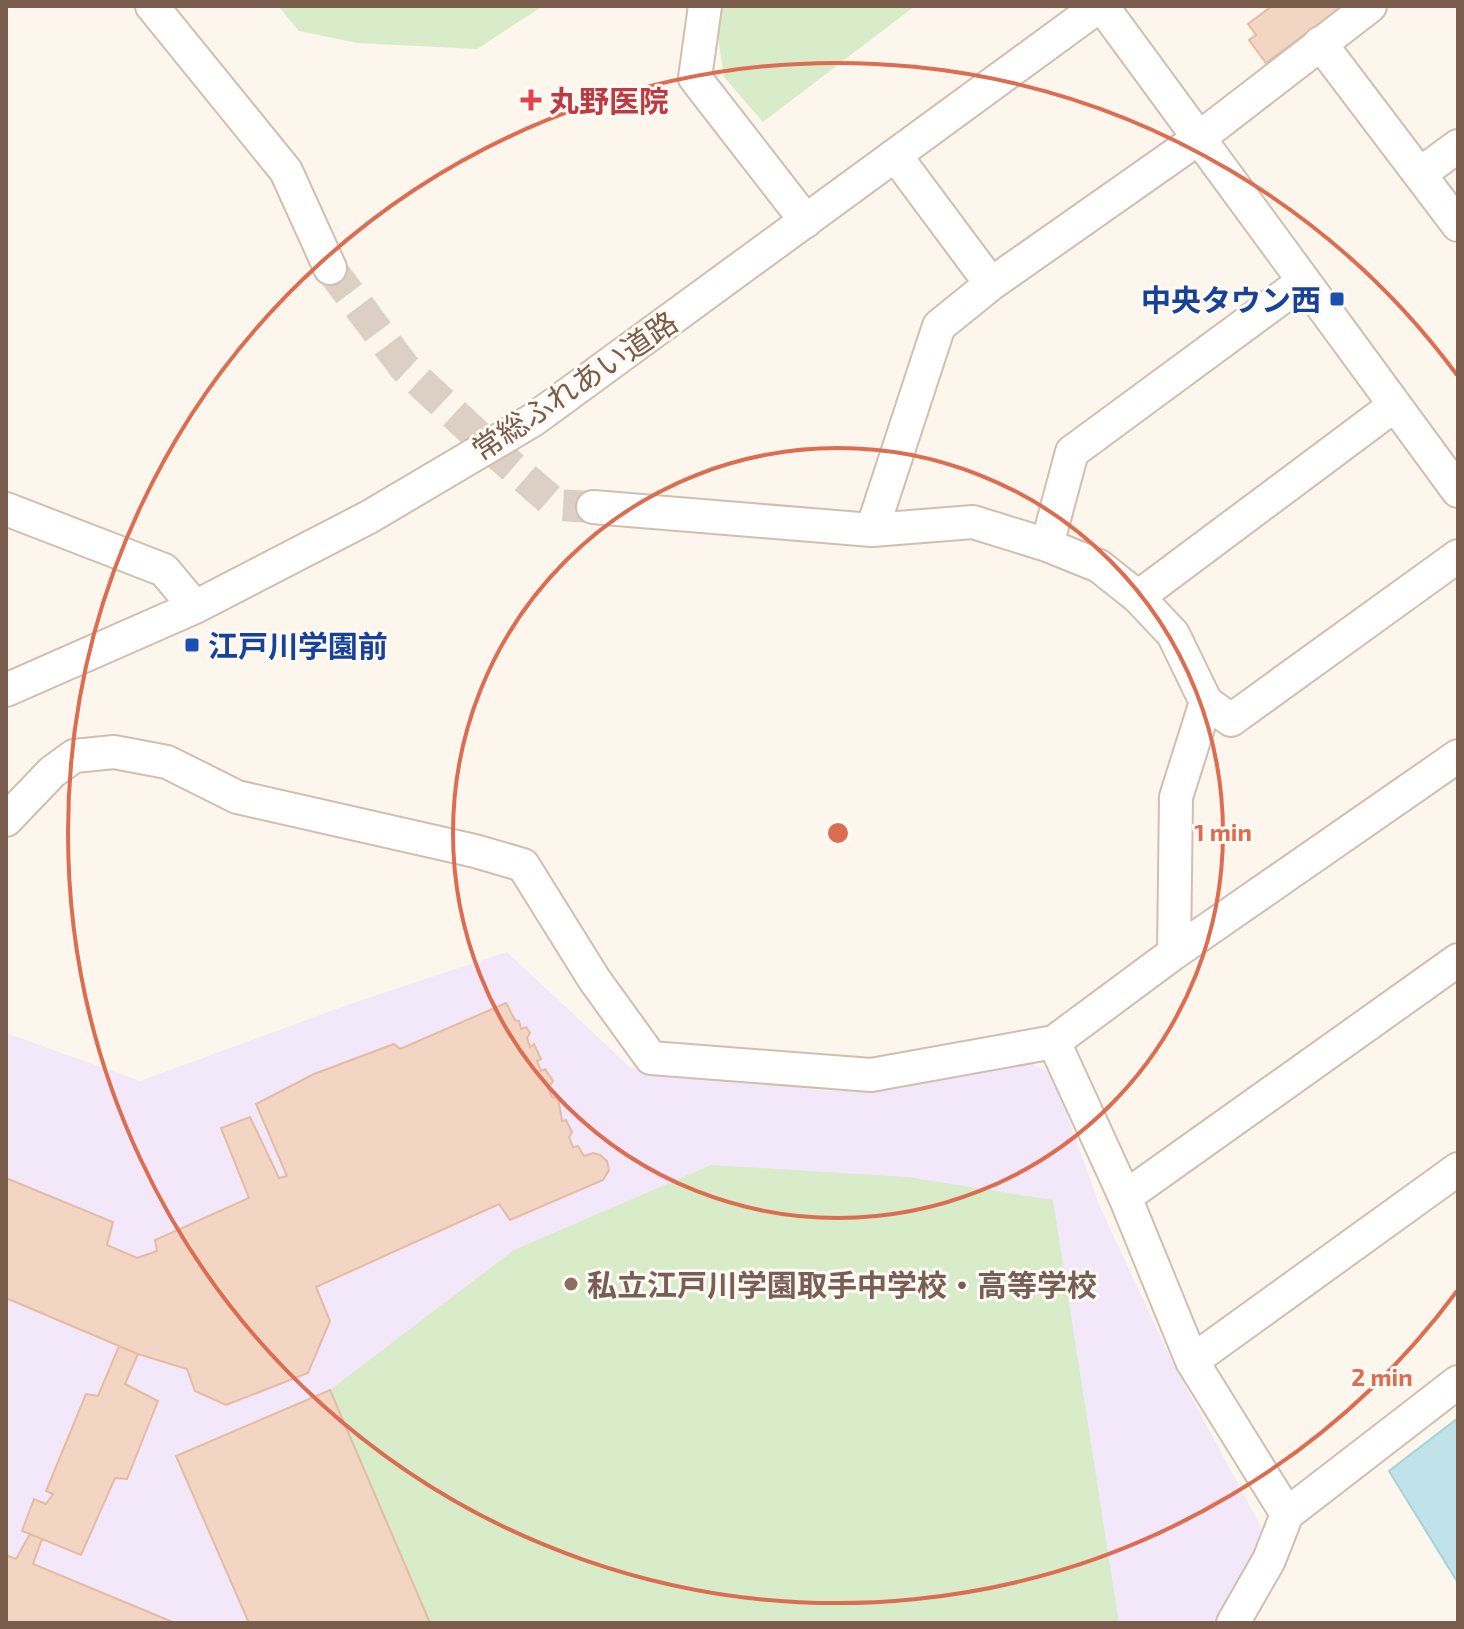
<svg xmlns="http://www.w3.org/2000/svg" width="1464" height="1629" viewBox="0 0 1464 1629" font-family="'Exo 2','Noto Sans JP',sans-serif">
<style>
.education{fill:#f3e8fa}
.green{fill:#d8ecc9}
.water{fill:#bfe3e8;stroke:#a5d3da;stroke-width:2}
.building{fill:#f3d5c3;stroke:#e6bba3;stroke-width:2}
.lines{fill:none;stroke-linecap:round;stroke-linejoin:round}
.minor-tunnel{stroke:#dcd0c4;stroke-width:32;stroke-dasharray:32 16;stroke-linecap:butt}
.minor-casing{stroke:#d1beb0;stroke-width:36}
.minor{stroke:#fff;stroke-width:32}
.ring{fill:none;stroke:#dc6d51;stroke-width:4}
.health-dot{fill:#e0444e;stroke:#fffaf3;stroke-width:3}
.transit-dot{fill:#1a4fb4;stroke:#fffaf3;stroke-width:3}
.education-dot{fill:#8d6e63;stroke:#fffaf3;stroke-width:3}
.labels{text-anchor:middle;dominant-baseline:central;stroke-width:6;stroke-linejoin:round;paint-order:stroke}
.health-label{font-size:30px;font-weight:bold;fill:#be3a42;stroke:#fffaf3;text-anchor:start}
.transit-label{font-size:30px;font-weight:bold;fill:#164399;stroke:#fffaf3;text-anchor:end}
.street-label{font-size:30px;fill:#7a5c4d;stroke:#fffaf3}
.education-label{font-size:30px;font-weight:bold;fill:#785e54;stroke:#fffaf3;text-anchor:start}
.centre{fill:#dc6d51;stroke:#fffaf3;stroke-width:4}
.ring-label{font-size:24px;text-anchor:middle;font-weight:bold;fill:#dc6d51;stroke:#fffaf3;stroke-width:6;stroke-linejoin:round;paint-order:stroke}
</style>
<rect width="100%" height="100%" fill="#fdf6ec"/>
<path class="education" d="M507 952 631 1068 827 1091H873L1020 1058 1052 1074 1100 1207 1172 1361 1260 1525 1264 1545 1217 1623H6V1033L140 1081 350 1004Z"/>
<path class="green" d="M278 6H543L477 49 357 43 299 31Z
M713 6H915L763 122 724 77Z
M711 1165 907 1177 1053 1200 1119 1623H430L330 1390 514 1250Z"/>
<path class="water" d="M1458 1418V1583L1389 1471Z"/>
<path class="building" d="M1272 6H1343L1266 63 1249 40 1256 35 1248 24Z
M506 1003 515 1020 519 1021 521 1029 526 1027 530 1033 527 1038 530 1047 534 1044 541 1059 537 1061 541 1071 545 1069 553 1081 548 1088 552 1097 558 1098 562 1121 566 1120 572 1132 569 1137 573 1147 578 1146 584 1156 593 1153 600 1155 607 1161 609 1170 603 1180 510 1220 499 1204 316 1287 330 1321 308 1373 226 1405 195 1391 187 1369 138 1354 6 1298V1178L113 1222 107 1245 137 1258 157 1251 155 1240 249 1198 221 1128 250 1117 279 1178 287 1176 256 1104 314 1074 394 1044 400 1049Z
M119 1346 138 1354 125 1384 158 1401 127 1479 115 1478 81 1555 22 1531 34 1499 46 1504 53 1494 46 1491 86 1394 98 1396Z
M330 1390 430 1623H249L176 1456Z
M30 1534 42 1539 33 1564 175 1623H6V1555L16 1559Z"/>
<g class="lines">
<path class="minor-tunnel" d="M330 268 405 368 493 450 556 505 593 507"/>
<g class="minor-casing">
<path id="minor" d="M152 6 286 171 330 268
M705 6 695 78 806 221
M1102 6 1458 491
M1320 43 1458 225
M895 155 991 284
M1420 174 1458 146
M593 507 872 530
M6 509 164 570 195 607
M1047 545 1072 452 1304 281
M1138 597 1395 405
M6 690 195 607 369 517 533 420 1099 6
M1206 702 1231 720 1458 556
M6 820 52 772 74 756 114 752 167 762 237 797 475 851 523 865 594 979 651 1058 871 1075 1054 1042 1174 953 1458 756
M1174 953 1176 797 1206 702 1173 634 1138 597 1099 566 1047 545 973 522 872 530 939 326 991 284 1199 138 1370 6
M1054 1042 1125 1197 1192 1361 1287 1514
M1125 1197 1458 960
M1192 1361 1458 1169
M1233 1623 1269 1560 1287 1514 1458 1382"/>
</g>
<use href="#minor" class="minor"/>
</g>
<g class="ring">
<circle cx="838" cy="833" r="385"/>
<path d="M1457 1291A770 770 0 1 1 1457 375"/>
</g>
<path class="health-dot" d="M527 88h8v8h8v8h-8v8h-8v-8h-8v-8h8z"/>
<g class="transit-dot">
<rect x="1329" y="291" width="16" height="16" rx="4"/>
<rect x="184" y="637" width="16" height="16" rx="4"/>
</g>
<circle class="education-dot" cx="571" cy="1284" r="8"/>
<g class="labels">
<g class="health-label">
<text x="549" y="100">丸野医院</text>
</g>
<g class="transit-label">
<text x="1321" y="299">中央タウン西</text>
<text x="208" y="645" text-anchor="start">江戸川学園前</text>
</g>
<g class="street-label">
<text transform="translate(574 385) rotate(-34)">常総ふれあい道路</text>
</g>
<g class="education-label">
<text x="587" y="1284">私立江戸川学園取手中学校・高等学校</text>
</g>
</g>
<circle cx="838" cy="833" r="12" class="centre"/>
<g class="ring-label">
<text x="1223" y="841">1 min</text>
<text x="1382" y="1386">2 min</text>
</g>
<rect width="1464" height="1629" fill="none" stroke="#7a5c4d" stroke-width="16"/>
</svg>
